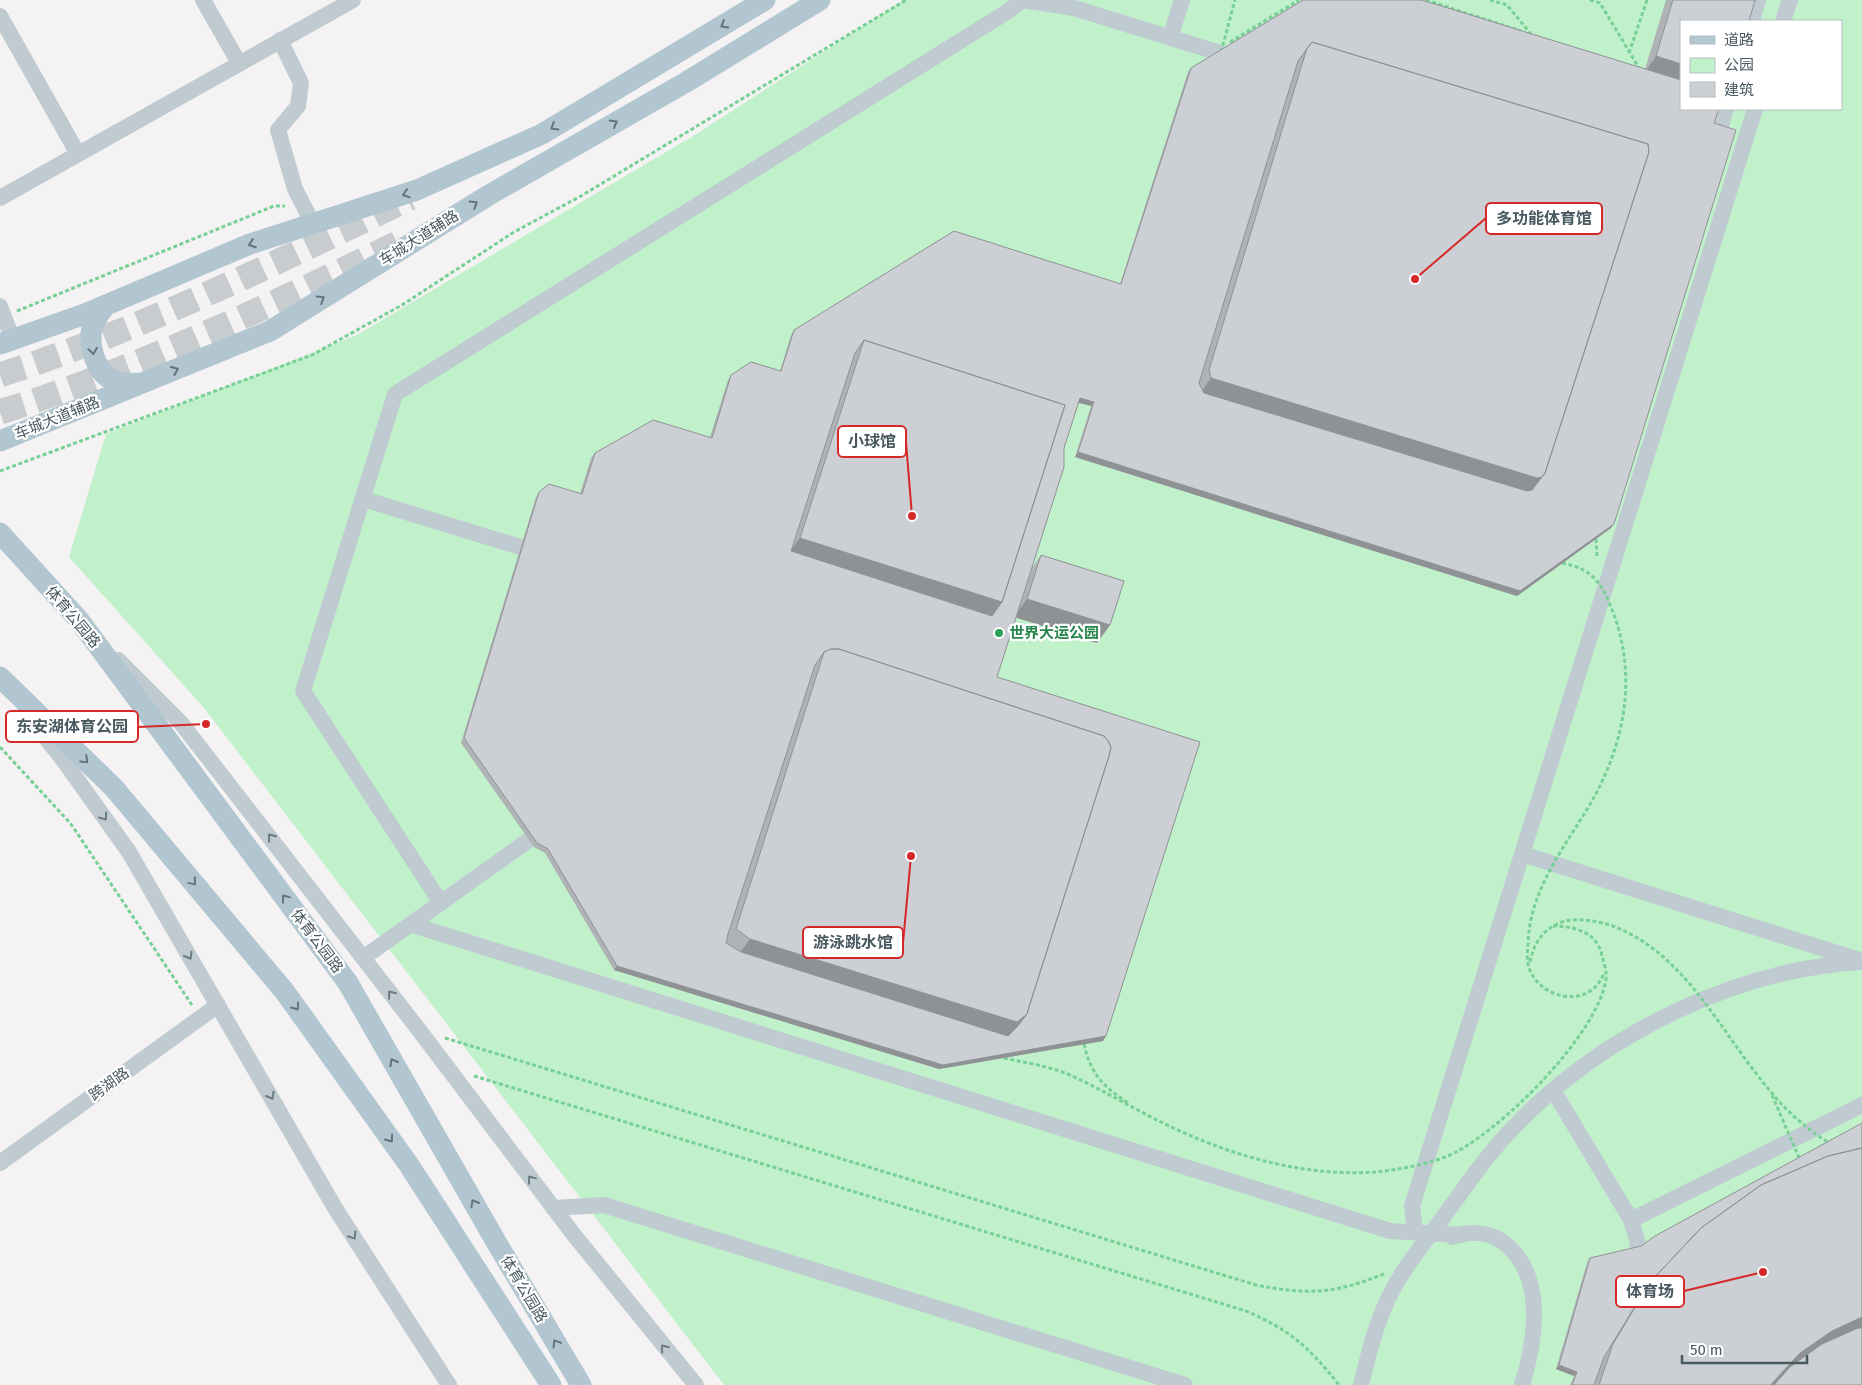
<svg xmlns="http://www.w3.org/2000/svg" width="1862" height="1385" viewBox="0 0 1862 1385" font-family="'Fira Sans','Noto Sans SC',sans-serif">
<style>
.green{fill:#c1f1cb;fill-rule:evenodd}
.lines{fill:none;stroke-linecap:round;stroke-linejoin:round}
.highway-tunnel{stroke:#c9ccce;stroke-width:25;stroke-dasharray:25 12;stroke-linecap:butt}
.path{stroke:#77d096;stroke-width:3;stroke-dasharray:4 2.5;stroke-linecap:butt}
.minor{stroke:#bfcbd1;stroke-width:16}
.major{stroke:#b1c6d0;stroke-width:21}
.path-bridge{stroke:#77d096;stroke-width:3;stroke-dasharray:4 2.5;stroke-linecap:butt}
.wall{fill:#afb3b6}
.shaded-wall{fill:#8f9294}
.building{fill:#ccd0d4;stroke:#8f9294;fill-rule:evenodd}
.oneway{stroke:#63747c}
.oneway2{stroke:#6c7b82}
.leisure-dot{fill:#2e9e5b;stroke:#fff;stroke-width:2}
.labels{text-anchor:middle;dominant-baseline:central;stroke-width:4.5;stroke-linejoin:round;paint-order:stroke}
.street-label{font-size:15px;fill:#495960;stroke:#fff}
.leisure-label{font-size:15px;font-weight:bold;fill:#27864d;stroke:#fff;text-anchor:start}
.leader{fill:none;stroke:#d62828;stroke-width:2}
.callout-dot{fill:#d62828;stroke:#fff;stroke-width:2}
.callout{fill:#fff;stroke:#d62828;stroke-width:2}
.callout-label{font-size:16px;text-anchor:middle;font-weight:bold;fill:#495960}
</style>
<rect width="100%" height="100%" fill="#f4f2f2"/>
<path class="green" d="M904 0H1862V1385H724L204 708 69 557 106 434 357 335 693 136ZM1681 21H1841V109H1681Z"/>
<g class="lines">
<path class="highway-tunnel" d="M0 375C142 329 276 263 410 198
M0 412C139 368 272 305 402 241"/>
<path class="path" d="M1426 0 1521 31
M1490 0 1507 5 1531 34
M1590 0 1600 3 1639 68
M1230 42 1299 0
M1629 53 1647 0
M17 311 274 206H285
M0 471 312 355 402 305 514 232 581 196 906 0
M1596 539 1597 557
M0 747 71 824 192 1005
M445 1038 1256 1285C1308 1295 1334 1294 1384 1274
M1084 1044C1091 1075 1103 1086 1128 1103
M474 1076 1246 1311C1290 1330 1309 1347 1339 1385"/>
<path class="minor" d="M203 0 239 63
M1022 0 1074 8 1220 53
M0 16 78 154
M1752 21 1758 0
M1783 21 1790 0
M1170 38 1182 0
M280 40 301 83 298 106 278 130 295 189 313 224
M1715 145 1726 109
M0 198 353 0
M0 306 13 340
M363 499 540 553
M118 660 181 723 419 1030 574 1235 696 1385
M25 712 64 761 129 852 335 1208 449 1385
M1522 854 1856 959
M441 903 303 691 395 394 1010 10 1022 0
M410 924 1390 1231 1462 1235
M363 958 529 840
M1553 1090 1631 1220 1637 1240 1638 1251
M0 1163 218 1005
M553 1208 604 1205 1185 1385
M1631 1220 1862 1105
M1415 1231 1412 1206 1755 109
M1452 1237C1469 1231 1488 1231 1503 1242 1546 1274 1536 1340 1522 1385
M1361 1385C1368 1356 1375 1327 1388 1299 1403 1267 1427 1240 1447 1212 1469 1182 1489 1152 1515 1126 1602 1035 1735 969 1862 962"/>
<path class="major" d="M105 306C99 314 92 323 91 334 90 352 98 377 118 382 125 384 134 383 142 383
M0 344 85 314 250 244 417 190 542 134 765 0
M0 441 270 331 489 195 688 81 820 0
M0 533 79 620 348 983 495 1240 581 1385
M0 677 114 788 285 992 409 1165 551 1385"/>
<path class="path-bridge" d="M1221 52 1235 0
M1562 563C1594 569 1602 584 1613 612 1639 680 1623 751 1586 811 1560 853 1529 894 1528 945 1527 951 1527 962 1529 968 1541 1001 1591 1009 1604 973
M1530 962C1534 941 1545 927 1565 921 1579 918 1596 921 1610 925 1686 952 1721 1034 1771 1092 1788 1113 1808 1130 1831 1144
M1004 1058C1026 1063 1049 1066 1070 1075 1101 1089 1129 1106 1159 1121 1225 1154 1300 1177 1375 1172 1398 1170 1436 1163 1456 1152 1504 1127 1598 1034 1606 979 1607 972 1604 963 1602 956 1597 931 1573 926 1552 926
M1772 1095 1800 1160"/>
</g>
<path class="wall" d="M1303 0 1645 69 1666 0H1755L1681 21 1714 123 1611 528 1517 596 1075 457 1091 406 1078 403 1064 448 1032 568 1041 555 1110 625 1097 643 1016 617 997 677 1106 1036 1103 1041 939 1069 614 970 545 853 534 847 461 743 536 497 539 492 580 494 591 458 595 453 710 437 728 380 731 375 780 371 791 335 794 330 1120 284 1188 72 1191 68Z
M1590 1258 1862 1385H1570L1574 1376 1556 1369 1587 1263Z"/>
<path class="shaded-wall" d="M1656 56 1681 64V86L1644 74Z
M1211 378 1545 473 1529 495 1198 396Z
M1080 398 1094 402 1091 406 1077 402Z
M1078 452 1614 524 1611 528 1517 596 1075 457Z
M800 538 1002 602 989 620 787 555Z
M1027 599 1110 625 1097 643 1014 617Z
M750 939 1027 1014 1014 1032 1004 1040 737 957Z
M617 966 943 1065 1106 1036 1103 1041 939 1069 614 970Z
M1862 1317V1331L1775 1385H1771L1800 1353 1832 1331Z
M1559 1365 1577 1372 1574 1376 1556 1369Z"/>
<path class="building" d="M1303 0H1422L1681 80V109H1719L1714 123 1736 130 1614 524 1520 591 1078 452 1094 402 1080 398 1064 448V467L997 677 1200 742 1106 1036 943 1065 617 966 548 849 537 843 464 738 539 492 549 484 582 494 595 453 653 420 712 438 731 375 751 362 781 371 794 330 954 231 1121 284 1191 68ZM1312 42 1648 144 1649 152 1545 473 1532 490 1527 491 1204 393 1199 383 1298 61ZM864 340 1065 405 1002 602 992 616 791 551 855 353ZM831 649H839L1104 736 1108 741 1111 747 1109 756 1029 1007 1027 1014 1017 1027 1008 1036 741 952 726 943 728 934 815 665 824 652Z
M1673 0H1755L1749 21H1681V64L1656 56Z
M1312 42 1648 144 1649 152 1545 473 1542 477 1537 478 1211 378 1209 370 1307 48Z
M864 340 1065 405 1002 602 800 538Z
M1041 555 1124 581 1110 625 1027 599Z
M831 649H839L1104 736 1108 741 1111 747 1109 756 1029 1007 1027 1014 1017 1022 750 939 736 929 824 652Z
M1862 1123V1148L1828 1156 1761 1185 1701 1228 1651 1281 1642 1295 1604 1357 1594 1385H1572L1577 1372 1559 1365 1590 1258 1641 1246 1655 1236Z
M1862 1148V1317L1832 1331 1800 1353 1773 1382 1771 1385H1599L1613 1344 1651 1281 1701 1228 1761 1185 1828 1156Z
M1858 1328H1862V1385H1774L1790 1367 1822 1344Z"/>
<defs><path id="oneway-chevron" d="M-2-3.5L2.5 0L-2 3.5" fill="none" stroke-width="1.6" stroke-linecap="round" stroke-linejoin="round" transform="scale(1.25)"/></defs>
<g class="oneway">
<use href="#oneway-chevron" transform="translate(724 25) rotate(149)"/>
<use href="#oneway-chevron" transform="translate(614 123) rotate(-30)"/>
<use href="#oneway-chevron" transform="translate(554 127) rotate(149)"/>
<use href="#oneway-chevron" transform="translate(406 194) rotate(162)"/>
<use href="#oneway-chevron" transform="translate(474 204) rotate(-32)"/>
<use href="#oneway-chevron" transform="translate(252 244) rotate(160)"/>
<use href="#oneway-chevron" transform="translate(321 299) rotate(-32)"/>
<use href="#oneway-chevron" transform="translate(93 351) rotate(81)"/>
<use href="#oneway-chevron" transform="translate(175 370) rotate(-23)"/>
<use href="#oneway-chevron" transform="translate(85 760) rotate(44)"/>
<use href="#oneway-chevron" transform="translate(193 882) rotate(50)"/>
<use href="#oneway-chevron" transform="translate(285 898) rotate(-127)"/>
<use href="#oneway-chevron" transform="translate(296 1007) rotate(54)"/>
<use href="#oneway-chevron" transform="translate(393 1062) rotate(-120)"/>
<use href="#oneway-chevron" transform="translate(390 1139) rotate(54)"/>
<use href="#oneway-chevron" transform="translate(474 1203) rotate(-120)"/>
<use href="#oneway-chevron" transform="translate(556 1343) rotate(-121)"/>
</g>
<g class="oneway2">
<use href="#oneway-chevron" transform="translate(104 817) rotate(55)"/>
<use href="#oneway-chevron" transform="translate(271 837) rotate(-128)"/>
<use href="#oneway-chevron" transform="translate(189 956) rotate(60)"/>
<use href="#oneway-chevron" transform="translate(391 994) rotate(-128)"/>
<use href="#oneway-chevron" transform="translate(271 1096) rotate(60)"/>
<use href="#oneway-chevron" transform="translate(531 1179) rotate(-127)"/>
<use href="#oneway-chevron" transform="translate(353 1236) rotate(57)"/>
<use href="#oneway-chevron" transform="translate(664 1348) rotate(-129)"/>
</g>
<circle class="leisure-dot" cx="999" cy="633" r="5"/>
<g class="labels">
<g class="street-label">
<text transform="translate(419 238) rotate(-32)">车城大道辅路</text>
<text transform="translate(57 418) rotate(-22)">车城大道辅路</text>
<text transform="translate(73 617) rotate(50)">体育公园路</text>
<text transform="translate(317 941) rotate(53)">体育公园路</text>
<text transform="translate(109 1084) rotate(-36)">跨湖路</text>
<text transform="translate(524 1289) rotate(59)">体育公园路</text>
</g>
<g class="leisure-label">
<text x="1009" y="633">世界大运公园</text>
</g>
</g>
<path class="leader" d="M1415 279L1486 218M912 516L906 442M206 724L138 727M911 856L903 943M1763 1272L1684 1291"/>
<g class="callout-dot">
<circle cx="1415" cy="279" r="5"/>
<circle cx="912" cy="516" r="5"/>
<circle cx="206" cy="724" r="5"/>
<circle cx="911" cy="856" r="5"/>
<circle cx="1763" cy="1272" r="5"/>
</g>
<g class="callout">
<rect x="1486" y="203" width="116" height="31" rx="5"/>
<rect x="838" y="426" width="68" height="31" rx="5"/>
<rect x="6" y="711" width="132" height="31" rx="5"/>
<rect x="803" y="927" width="100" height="31" rx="5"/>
<rect x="1616" y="1276" width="68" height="31" rx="5"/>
</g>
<g class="callout-label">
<text x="1544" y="224">多功能体育馆</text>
<text x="872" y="447">小球馆</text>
<text x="72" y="732">东安湖体育公园</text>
<text x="853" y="948">游泳跳水馆</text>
<text x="1650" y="1297">体育场</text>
</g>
<rect x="1680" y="20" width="162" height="90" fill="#ffffff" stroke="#b6bdbf"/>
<rect x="1690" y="36" width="25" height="8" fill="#b1c6d0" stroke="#b6bdbf"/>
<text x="1724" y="45" font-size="15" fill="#495960">道路</text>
<rect x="1690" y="58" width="25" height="15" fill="#c1f1cb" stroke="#b6bdbf"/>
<text x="1724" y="70" font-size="15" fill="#495960">公园</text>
<rect x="1690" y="82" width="25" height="15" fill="#ccd0d4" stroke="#b6bdbf"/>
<text x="1724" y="95" font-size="15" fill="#495960">建筑</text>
<path d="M1682 1355v8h125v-8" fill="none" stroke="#495960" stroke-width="2.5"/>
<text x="1690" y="1355" font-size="15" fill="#495960" stroke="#ffffff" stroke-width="4" paint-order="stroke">50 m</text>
</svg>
